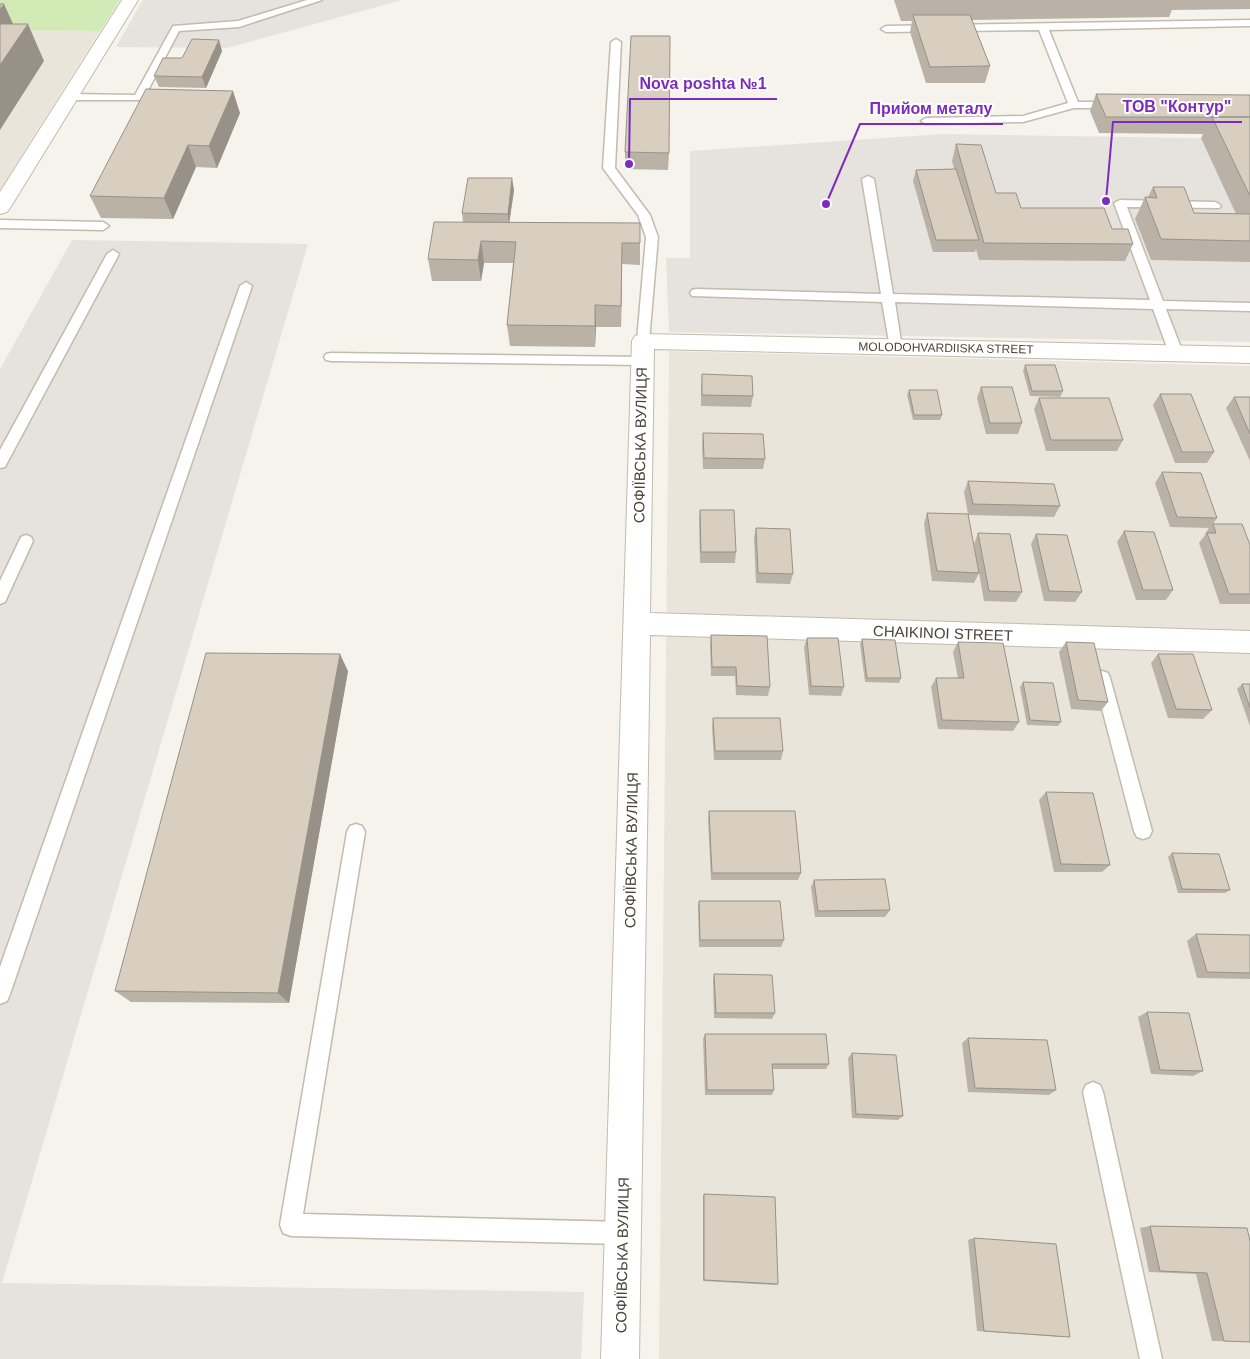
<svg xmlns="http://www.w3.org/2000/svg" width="1250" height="1359" viewBox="0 0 1250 1359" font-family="Helvetica,sans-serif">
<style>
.residential{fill:#eae5da}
.industrial{fill:#e6e2dd}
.green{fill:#d2eab5}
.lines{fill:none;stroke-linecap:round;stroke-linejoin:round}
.service-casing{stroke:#c2bbae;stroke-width:3}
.minor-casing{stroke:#c2bbae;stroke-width:2}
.service{fill:#fff;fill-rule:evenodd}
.minor{fill:#fff;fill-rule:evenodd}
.wall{fill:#bab2a6}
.shaded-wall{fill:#979187}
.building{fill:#d8cfc1;stroke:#979187}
.labels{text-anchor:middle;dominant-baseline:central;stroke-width:4;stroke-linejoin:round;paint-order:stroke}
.far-street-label{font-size:12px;fill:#4b4439;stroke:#fff}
.street-label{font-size:15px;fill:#4b4439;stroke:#fff}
.leader{fill:none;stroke:#7b2cbf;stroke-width:2}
.callout-dot{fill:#7b2cbf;stroke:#fff;stroke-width:2}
.callout-label{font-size:16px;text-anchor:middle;font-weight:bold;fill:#7b2cbf;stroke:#fff;stroke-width:4;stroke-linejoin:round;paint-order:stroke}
</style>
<rect width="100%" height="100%" fill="#f6f3ec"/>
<path class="residential" d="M0 30 100 31 0 190Z
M669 351 1250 366V1359H659Z"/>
<path class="industrial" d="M143 0H402L227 48 116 47Z
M943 134 1250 139V342L669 332 666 258H690V151Z
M72 240 308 244 2 1283 584 1292 581 1359H0V369Z"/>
<path class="green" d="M0 0H120L100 31 0 30Z"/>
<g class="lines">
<g class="service-casing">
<path id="service" d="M307 0H322L239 27 179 31 143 100H69L64 97 69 94 135 95 173 26 238 21Z
M1250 20V26L1049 30 1078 102H1113L1118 105 1113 108H1074L1023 122 926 124 921 121 926 118 1023 116 1068 103 1039 30 886 32 881 29 886 26Z
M616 39 621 42 615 168 650 215 658 237 649 341 643 345 637 341 646 237 638 215 603 168 611 42Z
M868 176 874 179 893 294 1150 300 1114 203 1120 200 1215 202 1219 204 1221 206 1219 208 1127 207 1163 301 1250 303V311L1166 309 1183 353 1181 356H1171L1169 353 1153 309 895 302 902 348 901 351H891L890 348 882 302 692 296 690 293 692 290 696 289 881 294 862 179Z
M0 220 103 222 109 226 103 230 0 228Z
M113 250 119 254 7 463 5 467 0 468V450L107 254Z
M246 282 252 286 10 994 7 1001 0 1004V967L240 286Z
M331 353 642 357 647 358 649 361 647 364 642 365 331 361 326 360 324 357 326 354Z
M26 535 31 537 33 541 5 602 0 604V581L21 537Z
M1102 671 1108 673 1110 678 1152 831 1149 837 1143 839 1137 837 1134 831 1094 678 1096 673Z
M356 824 362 826 365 832 303 1214 623 1222 631 1225 634 1233 631 1241 623 1244 291 1236 283 1233 280 1225 347 832 350 826Z
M1093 1082 1100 1085 1103 1092 1162 1359H1140L1083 1092 1086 1085Z"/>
</g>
<g class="minor-casing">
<path id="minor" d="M122 0H138L10 208 7 212 0 214V192Z
M643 334 1250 347V363L654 349 650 613 1250 631V653L650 635 639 1359H601L632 341 635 336Z"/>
</g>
<use href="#service" class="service"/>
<use href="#minor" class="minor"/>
</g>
<path class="wall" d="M894 0H1250V9L1172 10 1169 17 972 20 990 66 985 83H926L910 32 912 21H901Z
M222 51 206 88 159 87 154 76 182 58Z
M1096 94 1250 95V262L1151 260 1135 219 1145 197H1148L1153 187 1194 213 1236 214 1201 138 1203 134 1099 133 1090 111Z
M240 113 217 168 196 167 173 219 101 218 90 196Z
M956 144 996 193 1021 208 1112 229 1133 244 1125 261 979 260 976 249 975 252H933L913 181 916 170 954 169 952 161Z
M625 152 669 153 668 170 625 169Z
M514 190 509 222 640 223V265L622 264 621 327H596L595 347 510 346 507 325 513 263H484L481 281H432L428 259 463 222 462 213Z
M1025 365 1063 391 1060 397 1030 396 1023 371Z
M702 374 753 396 751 407 701 406V385Z
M981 387 1022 423 1018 434H986L977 398Z
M909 390 942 415 940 420H913L907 395Z
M1160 394 1214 452 1207 463H1175L1153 405Z
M1234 397H1250V461L1226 408Z
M1039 398 1123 440 1117 451H1046L1034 409Z
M703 433 765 459 763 469H703L702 444Z
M1162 472 1217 518 1213 524 1250 545V604H1220L1199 543 1205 535V534L1209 528 1170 527 1155 483Z
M968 481 1060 506 1054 517 968 515 979 573 974 583 932 581 924 524 927 513 968 514 964 492Z
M700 510 736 552 735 563H700L699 520Z
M756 528 793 574 790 584 756 583 754 538Z
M1124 531 1173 590 1166 600H1136L1117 542Z
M978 533 1022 592 1016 602 984 601 974 544Z
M1036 534 1082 592 1075 602 1044 601 1031 544Z
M711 635 770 687 768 696 736 695 735 676H711L710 644Z
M807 638 844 687 841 696 809 695 804 647Z
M862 639 901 678 899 683 865 682 860 644Z
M958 642 1019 722 1013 731 938 729 931 687 936 678H958L953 652Z
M1066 642 1108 702 1101 711 1071 709 1059 652Z
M1158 654 1212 710 1203 719 1168 718 1151 663Z
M348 671 289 1003 131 1002 115 991Z
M1023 682 1061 722 1058 726 1027 725 1020 687Z
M1242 684H1250V726L1237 689Z
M713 718 783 751 781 760H714L712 727Z
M1046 792 1110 865 1102 872H1054L1039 800Z
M709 811 801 873 798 880H711L708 819Z
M1172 853 1230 890 1225 893H1178L1168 857Z
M814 880 890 910 885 917H815L811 887Z
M699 901 784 940 781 947H699L698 907Z
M1196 934 1250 935V979L1197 978 1187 941Z
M714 974 775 1013 772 1019 714 1018 713 980Z
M1147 1012 1203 1071 1193 1076 1151 1074 1138 1017Z
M705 1034 829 1064 826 1069H773L774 1090 772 1095H705L703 1039Z
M968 1038 1056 1090 1049 1095 968 1092 962 1043Z
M852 1053 903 1116 898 1120 852 1118 848 1058Z
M704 1194 778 1284 775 1285 703 1281V1196Z
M1150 1226 1247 1228 1250 1342 1212 1341 1196 1274 1149 1272 1140 1228Z
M974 1238 1061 1337 977 1331 968 1240Z"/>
<path class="shaded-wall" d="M4 4 19 37 28 24 44 61 0 130V10Z
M219 40 222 51 206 88 202 77Z
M233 91 240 113 217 168 209 146Z
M188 145 196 167 173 219 164 198Z
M512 178 514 190 509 225 508 214Z
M481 241 484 263 481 281 478 260Z
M622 243V264L621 327V306Z
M595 305 596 327 595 347Z
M340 654 348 671 289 1003 278 993Z"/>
<path class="building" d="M0 4H4L0 10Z
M913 15H970L990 66 930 67Z
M0 24H28L0 65Z
M631 36H670L669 153 625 152Z
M192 39 219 40 202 77 154 76 163 58H182Z
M146 89 233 91 209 146 188 145 164 198 90 196Z
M1096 94 1250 95V117H1106Z
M1212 117H1250V196Z
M956 144 981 145 996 193H1016L1021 208H1104L1112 229H1128L1133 244 984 243Z
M956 169 979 240H936L916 170Z
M468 178H512L508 214 462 213Z
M1153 187H1184L1194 213 1250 214V241L1161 239 1145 197 1157 198Z
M434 222 640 223V243H622L621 306 595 305V326L507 325 516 242 481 241 478 260 428 259Z
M1025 365H1055L1063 391H1032Z
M702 374 752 376 753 396 702 395Z
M981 387H1012L1022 423H990Z
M909 390H937L942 415H914Z
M1160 394H1191L1214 452H1182Z
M1234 397H1250V434Z
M1039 398H1109L1123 440H1051Z
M703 433 763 434 765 459 704 458Z
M1162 472 1201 473 1217 518 1177 517Z
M968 481 1054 484 1060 506 973 504Z
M700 510H734L736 552H701Z
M927 513 968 514 979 573 937 571Z
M1213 524H1242L1250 545V594H1229L1207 533H1216Z
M756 528 790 529 793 574 758 573Z
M1124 531 1154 532 1173 590H1143Z
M978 533 1010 534 1022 592 989 591Z
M1036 534 1067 535 1082 592 1049 591Z
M711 635 767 636 770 687 737 686 736 667H712Z
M807 638H838L844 687 811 686Z
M862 639 895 640 901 678H867Z
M958 642 1003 643 1019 722 942 720 936 678H964Z
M1066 642 1094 643 1108 702 1078 700Z
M206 653 340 654 278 993 115 991Z
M1158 654H1193L1212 710 1176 709Z
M1023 682 1053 683 1061 722 1030 720Z
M1242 684H1250V708Z
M713 718H780L783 751H715Z
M1046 792 1093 793 1110 865 1061 864Z
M709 811H795L801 873H712Z
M1172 853 1219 854 1230 890 1182 889Z
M885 879 890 910 818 911 814 880Z
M699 901H780L784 940H700Z
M1196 934 1250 935V973L1207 972Z
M714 974 772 975 775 1013H716Z
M1147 1012 1189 1013 1203 1071 1160 1070Z
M705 1034H826L829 1064H772L774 1090H707Z
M968 1038 1047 1040 1056 1090 975 1088Z
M852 1053 896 1055 903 1116 856 1114Z
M704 1194 775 1197 778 1284 704 1280Z
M1150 1226 1247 1228 1250 1241V1342L1224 1341 1207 1273 1160 1271Z
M974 1238 1056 1244 1070 1337 984 1331Z"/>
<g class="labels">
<g class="far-street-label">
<text transform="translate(946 348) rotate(1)">MOLODOHVARDIISKA STREET</text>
</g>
<g class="street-label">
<text transform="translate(640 445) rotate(-89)">СОФІЇВСЬКА ВУЛИЦЯ</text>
<text transform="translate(943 633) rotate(2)">CHAIKINOI STREET</text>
<text transform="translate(631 850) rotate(-89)">СОФІЇВСЬКА ВУЛИЦЯ</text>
<text transform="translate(622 1255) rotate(-89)">СОФІЇВСЬКА ВУЛИЦЯ</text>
</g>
</g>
<path class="leader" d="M629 164L630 99H777M1106 201L1113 122H1242M826 204L860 124H1003"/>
<g class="callout-dot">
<circle cx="629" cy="164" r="5"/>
<circle cx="1106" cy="201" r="5"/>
<circle cx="826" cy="204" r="5"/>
</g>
<g class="callout-label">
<text x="703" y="89">Nova poshta №1</text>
<text x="1177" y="112">ТОВ "Контур"</text>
<text x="931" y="114">Прийом металу</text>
</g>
</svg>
